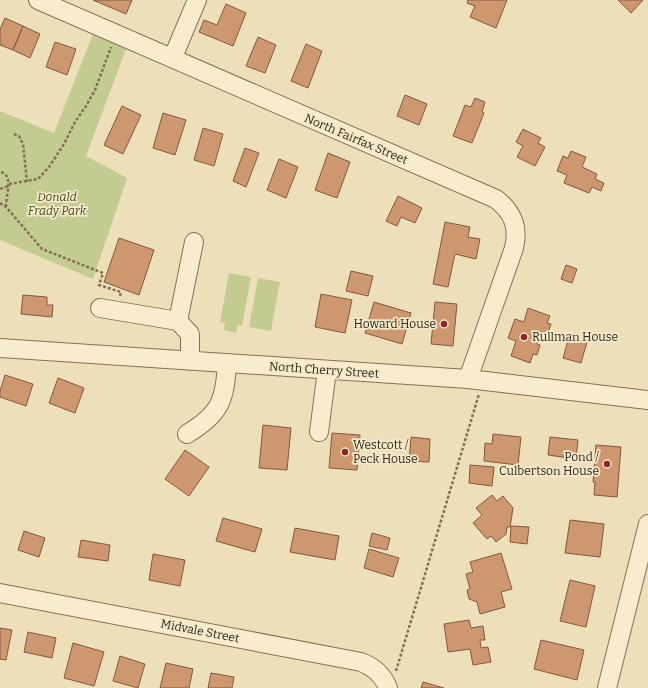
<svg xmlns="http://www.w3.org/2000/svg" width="648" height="688" viewBox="0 0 648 688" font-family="Bitter,serif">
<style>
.green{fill:#c4cb90}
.building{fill:#cd9770;stroke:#84583b}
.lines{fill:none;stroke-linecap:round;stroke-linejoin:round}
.minor-casing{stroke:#856f55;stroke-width:20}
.path{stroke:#856f55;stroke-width:2.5;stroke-dasharray:3 2;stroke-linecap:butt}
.minor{stroke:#f9ecce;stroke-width:18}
.poi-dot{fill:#942526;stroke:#f5e9cb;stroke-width:1.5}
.labels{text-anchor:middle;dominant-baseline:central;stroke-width:3.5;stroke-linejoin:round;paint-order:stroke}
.street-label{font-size:12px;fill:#34271a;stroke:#f5e9cb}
.park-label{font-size:12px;font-style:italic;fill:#445021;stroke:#f5e9cb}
.poi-label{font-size:12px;fill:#34271a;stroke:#f5e9cb;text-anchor:end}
</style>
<rect width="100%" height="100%" fill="#eedfbb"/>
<path class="green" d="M93 34 126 49 86 156 127 178 93 279 0 240V111L54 133Z
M229 273 251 277 242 326 238 325 236 333 224 330 225 323 220 322Z
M258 278 280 282 271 331 249 327Z"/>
<path class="building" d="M93 0H132L126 14Z
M468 0H507L496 28 470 17 475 6 467 3Z
M618 0H643L631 13Z
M226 4 246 13 233 46 199 32 204 20 217 25Z
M5 18 23 26 13 50 0 45V29Z
M23 26 40 34 30 58 13 50Z
M258 37 276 45 265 73 246 66Z
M55 42 76 49 67 75 46 67Z
M306 44 322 51 308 88 291 81Z
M405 95 427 104 419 125 397 116Z
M475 98 485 102 482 112 484 113 472 143 453 136 465 105 471 107Z
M122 106 141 115 123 154 104 145Z
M163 113 186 120 175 155 153 148Z
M203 128 223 134 214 166 194 160Z
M523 129 541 138 538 143 545 147 535 166 517 157 523 146 516 142Z
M245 148 259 153 246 187 233 181Z
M571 151 586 157 582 167 597 174 595 179 604 183 601 191 592 187 589 193 564 183 567 175 557 171 563 156 568 158Z
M328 153 350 162 337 198 315 190Z
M279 159 298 167 286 198 267 190Z
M398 196 422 208 415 223 401 217 397 226 386 221Z
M445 222 470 227 468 237 480 239 476 259 455 254 448 287 433 284Z
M119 238 154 250 139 295 104 282Z
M566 265 577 269 572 283 561 279Z
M351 271 373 276 368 296 346 291Z
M321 294 352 300 345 333 315 327Z
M23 295 47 297V305H53L52 317 21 314Z
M374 302 411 313 402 344 365 333Z
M435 302 457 304 453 346 431 344Z
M528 308 550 316 547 323 551 324 546 338 540 335 537 344 540 345 537 355 533 354 530 363 511 356 516 341 508 338 515 319 524 322Z
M569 337 587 342 581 363 563 358Z
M5 375 33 384 26 406 0 397V391Z
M58 378 84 388 75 413 49 403Z
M263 425 291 428 287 470 259 468Z
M332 433 360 435 357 470 329 468Z
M493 434 521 437 518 465 484 461 485 443 492 444Z
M411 437 430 439 429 462 409 461Z
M550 437 578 440 576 459 548 455Z
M596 445 621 447 617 497 594 495 595 482H593Z
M185 450 209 467 189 496 165 479Z
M470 465 494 467 492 486 469 483Z
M492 495 497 501 503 496 513 508 510 527H507L506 534 496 542 491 536 487 539 473 523 482 515 476 508Z
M223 518 262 529 255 552 216 541Z
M570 520 604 524 600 557 565 553Z
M511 526 529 527 527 544 510 542Z
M295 528 339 536 335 560 290 552Z
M24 531 45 538 39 557 18 550Z
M372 533 390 538 387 550 369 546Z
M81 540 110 545 108 561 78 557Z
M369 549 399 558 393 577 364 568Z
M501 553 512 589 501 592 505 607 480 614 477 602 469 599 467 590 470 589 466 574 473 572 470 562Z
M153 554 185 560 180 586 149 580Z
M570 580 595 586 586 627 560 621Z
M469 620 471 628 483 626 485 640H480L481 648 488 647 491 662 473 665 470 649 448 652 444 624Z
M0 628 12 630 6 660 0 659Z
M28 632 56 638 52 658 24 652Z
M541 640 584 650 577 680 534 669Z
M73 643 104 652 94 686 64 678Z
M120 656 145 664 138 688 113 681Z
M166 663 193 669 189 688H160Z
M211 673 234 677 232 688H208Z
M423 682 444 688H421Z"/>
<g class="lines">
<g class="minor-casing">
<path id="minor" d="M38 0C191 65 343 133 496 199 513 212 519 227 514 248L468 379
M173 57 197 0
M100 308 178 321
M0 348 468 379 648 400
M190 361V334L178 321 194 242
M319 432 327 370
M187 434C220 414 225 401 227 363
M0 593 361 662C374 667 383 675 388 688
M607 688 648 524"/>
</g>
<path class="path" d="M14 134 19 136 23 144 27 182
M1 172C14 176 6 195 6 206
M9 184 38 179 49 167 64 144 75 122 86 106 95 90 111 47
M0 189 8 186
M0 203 6 207 42 249 103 273 99 285 121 292 120 297
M396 671 479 394"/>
<use href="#minor" class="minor"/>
</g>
<g class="poi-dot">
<circle cx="444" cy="324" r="4"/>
<circle cx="524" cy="337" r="4"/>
<circle cx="345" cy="452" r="4"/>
<circle cx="607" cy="464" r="4"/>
</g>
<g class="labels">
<g class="street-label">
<text transform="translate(356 139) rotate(23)">North Fairfax Street</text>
<text transform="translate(324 370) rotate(4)">North Cherry Street</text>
<text transform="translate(200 631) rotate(11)">Midvale Street</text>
</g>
<g class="park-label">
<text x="57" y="197">Donald<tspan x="57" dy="14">Frady Park</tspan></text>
</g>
<g class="poi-label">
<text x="436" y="324">Howard House</text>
<text x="532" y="337" text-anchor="start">Rullman House</text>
<text x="353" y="445" text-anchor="start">Westcott /<tspan x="353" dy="14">Peck House</tspan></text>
<text x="599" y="457">Pond /<tspan x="599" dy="14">Culbertson House</tspan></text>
</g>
</g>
</svg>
